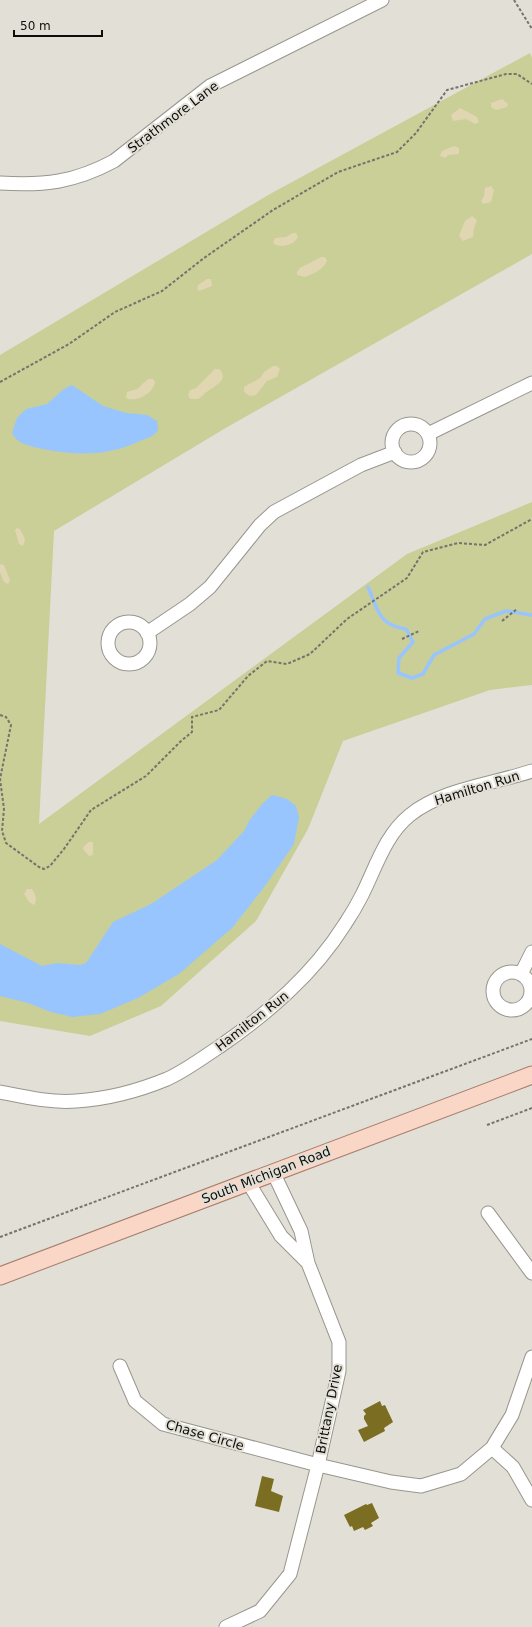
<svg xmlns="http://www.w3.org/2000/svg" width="532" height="1627" viewBox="0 0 532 1627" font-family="'DejaVu Sans',sans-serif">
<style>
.green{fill:#cace97}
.sand{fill:#e0d7b2}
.water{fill:#98c5fe}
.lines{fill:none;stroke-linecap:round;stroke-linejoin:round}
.stream{stroke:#98c5fe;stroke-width:3.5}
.building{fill:#7b6d22}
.minor-casing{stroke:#98968d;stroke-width:15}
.major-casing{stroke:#a57d6d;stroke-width:19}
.path{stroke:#74736c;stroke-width:2;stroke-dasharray:3 2;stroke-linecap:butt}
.minor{stroke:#fff;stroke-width:13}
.major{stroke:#fad6c7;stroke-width:17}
.labels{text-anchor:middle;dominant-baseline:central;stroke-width:4;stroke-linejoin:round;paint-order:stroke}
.street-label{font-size:13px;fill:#0e0d0a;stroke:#e2e0d6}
</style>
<rect width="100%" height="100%" fill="#e2e0d6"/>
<path class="green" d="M530 53 532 58V254L224 429 54 531 39 824 407 554 532 502V685L490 690 343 741 308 829 256 921 161 1006 90 1036 0 1021V355L270 194Z"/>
<path class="sand" d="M502 99 508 104 507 107 496 110 491 107V103Z
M460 108 477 117 479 122 475 124 466 119 453 121 451 115Z
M454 146 459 148V154L448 155 445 158 440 156 442 151Z
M491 186 494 190 491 202 483 204 481 201 484 196 485 188Z
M472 216 477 220 474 228 473 237 463 241 459 236 465 221Z
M293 233H296L298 237C294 245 280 249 273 243L275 238 286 237Z
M321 257H325L327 260C325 269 313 274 305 277L297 275V272L300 268Z
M207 279H211L212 286 199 291 197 289 198 285Z
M273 366H277L280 369 277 377 267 381 256 395 250 396 244 392V387L260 378 264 372Z
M215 369H219C230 379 215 386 208 391 204 393 202 397 198 399H190L188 395 190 390 196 388Z
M148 379H153L155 382C154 393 136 403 126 398L127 392 137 389Z
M17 528 20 529 25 539 23 546 19 544 15 530Z
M0 564 4 565 10 580 8 584 4 582 0 572Z
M89 842H93V855L89 856 83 849 84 846Z
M27 889H32C35 894 38 900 34 905L29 902 24 894Z"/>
<path class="water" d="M72 385 103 406 126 413 147 415 157 421 158 430C154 437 147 438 140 441 107 456 79 456 43 449 31 446 18 445 12 433L17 418 26 409 47 404 64 389Z
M272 795 287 799 296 806 299 817 294 844 265 886 232 928 179 974 138 998 100 1014 72 1017 51 1012 28 1003 0 996V944L42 966 57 963 80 965 86 963 113 922 151 904 217 860 244 831 249 821 262 804Z"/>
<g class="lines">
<path class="stream" d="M368 587C378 610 378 625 406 629L413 642 399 658 398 673 412 678 423 674 434 655 474 634 485 619 506 611 532 615"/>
</g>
<path class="building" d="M380 1401 382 1406 385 1405 393 1422 384 1428 385 1431 364 1442 358 1430 368 1426 364 1419V1416L366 1414 363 1410Z
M262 1476 274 1479 271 1491 283 1496 279 1512 255 1506Z
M372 1503 379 1518 371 1523 373 1526 365 1530 363 1527 354 1531 352 1526 350 1527 344 1515 366 1504 367 1505Z"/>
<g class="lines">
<g class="minor-casing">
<path id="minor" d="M0 183C44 186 75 182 114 161L210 86 382 0
M392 443a19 19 0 1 1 38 0a19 19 0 1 1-38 0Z
M428 434 532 383
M108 643a21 21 0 1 1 42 0a21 21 0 1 1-42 0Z
M147 633 190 604 210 587 260 525 274 512 361 465 395 452
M493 991a19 19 0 1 1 38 0a19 19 0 1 1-38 0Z
M521 974 532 952
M0 1092C25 1097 51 1103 76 1101 107 1099 138 1091 167 1079 185 1071 202 1058 219 1047 268 1013 313 975 345 924 351 915 357 905 362 895 376 867 385 835 410 815 442 789 493 784 532 771
M273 1172 301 1231 308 1263
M488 1213 532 1273
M120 1366 135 1401 163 1424 318 1465 391 1482 421 1486 461 1474 492 1448 512 1415 532 1357
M492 1448 513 1467 532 1500
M226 1627 260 1611 290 1574 318 1465 339 1371V1342L308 1263 281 1236 248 1182"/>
</g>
<g class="major-casing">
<path id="major" d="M0 1276 532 1075"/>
</g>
<path class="path" d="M514 0 532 29
M0 382 69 344 115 312 162 291 204 258 273 210 338 172 397 152 416 133 447 90 506 74H517L532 84
M502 621 517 609
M402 639 419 631
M0 715 6 717 11 725 0 779 4 809 2 831 6 843 39 867 44 869 50 866 64 849 91 810 146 776 181 741 192 732V717L219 710 248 676 267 661 287 664 310 654 347 619 407 578 423 552 458 543 485 545 532 519
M487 1125 532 1108
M0 1237 532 1039"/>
<use href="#minor" class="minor"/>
<use href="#major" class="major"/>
</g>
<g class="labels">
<g class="street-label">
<text transform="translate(173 117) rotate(-37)">Strathmore Lane</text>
<text transform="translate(477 788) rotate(-17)">Hamilton Run</text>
<text transform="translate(252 1021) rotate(-38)">Hamilton Run</text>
<text transform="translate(266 1175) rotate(-21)">South Michigan Road</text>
<text transform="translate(329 1409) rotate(-79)">Brittany Drive</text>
<text transform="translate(205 1435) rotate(16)">Chase Circle</text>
</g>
</g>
<path d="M14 30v6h88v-6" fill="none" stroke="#0e0d0a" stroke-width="2"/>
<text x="20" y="30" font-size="12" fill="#0e0d0a" stroke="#e2e0d6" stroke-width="3" paint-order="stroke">50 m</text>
</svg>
